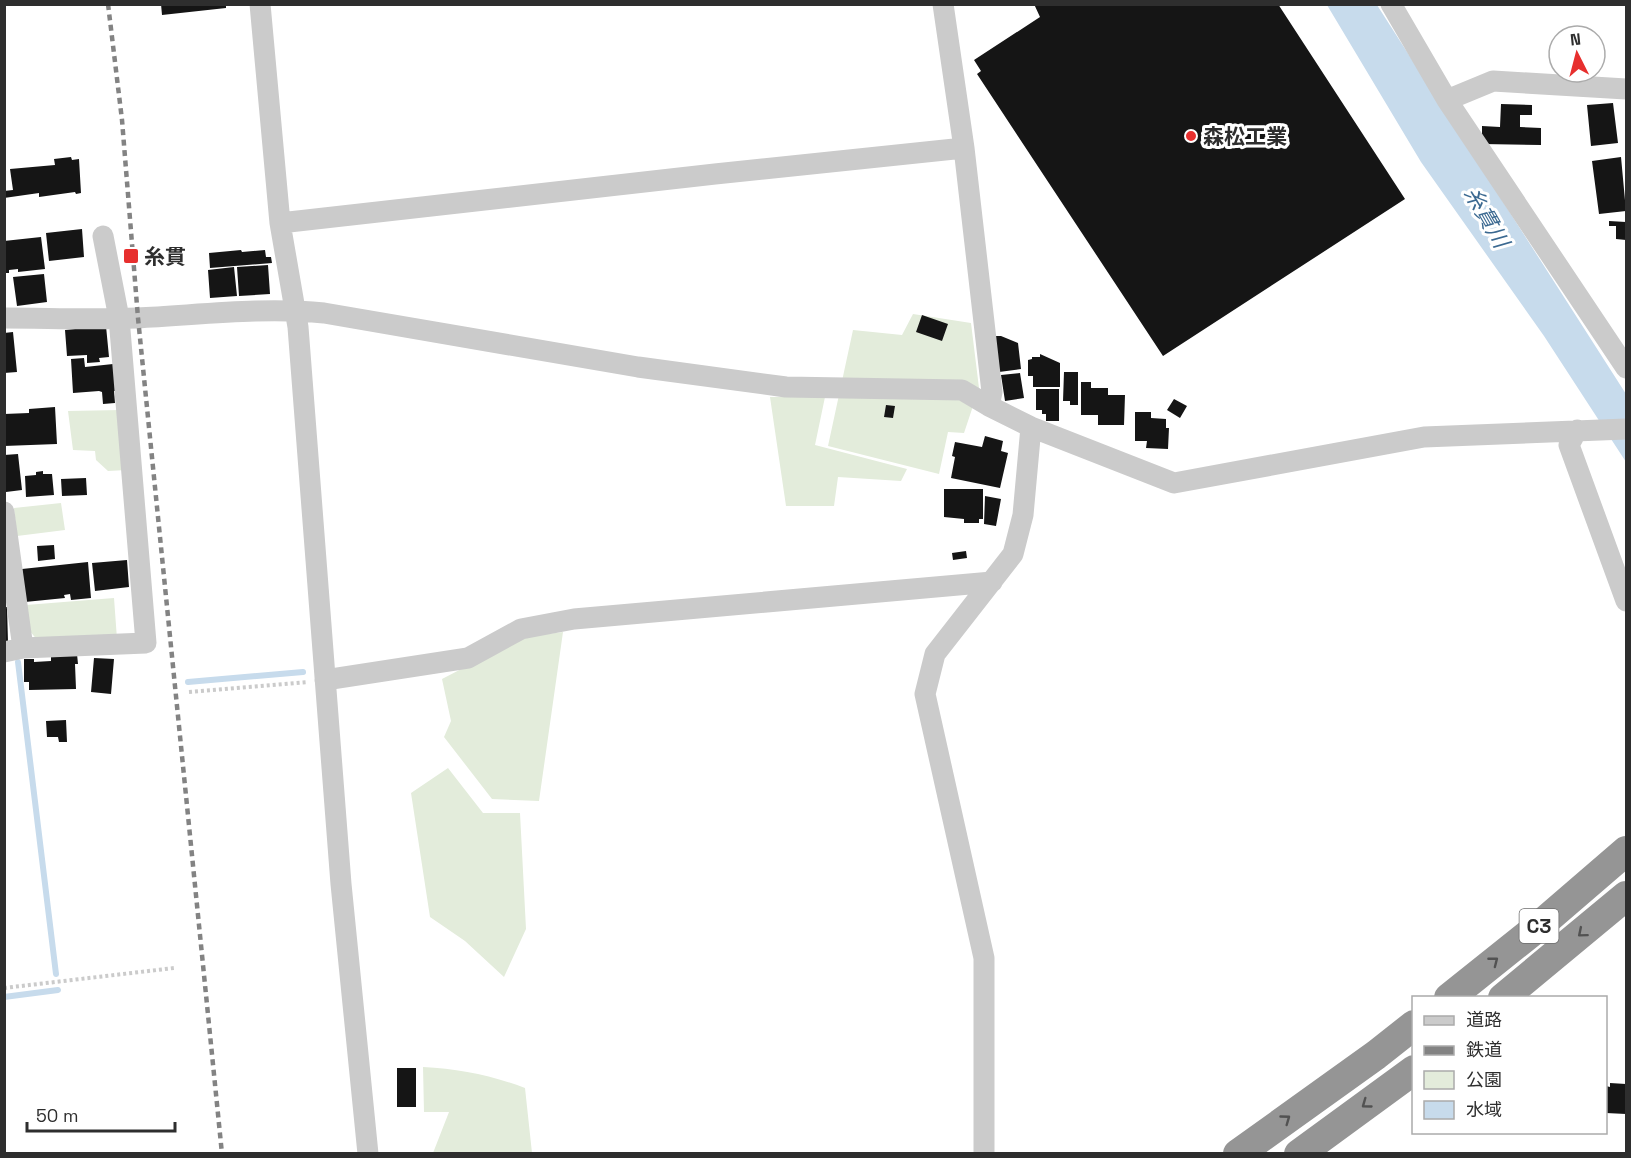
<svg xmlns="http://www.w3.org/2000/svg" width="1631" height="1158" viewBox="0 0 1631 1158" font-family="'Space Grotesk','Noto Sans JP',sans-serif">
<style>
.green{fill:#e3ecdb}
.water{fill:#c7dbec}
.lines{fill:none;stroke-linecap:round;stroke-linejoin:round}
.stream{stroke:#c7dbec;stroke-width:6}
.building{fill:#151515}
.path{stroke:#cbcbcb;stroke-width:4;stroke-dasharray:3 3;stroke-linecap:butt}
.minor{stroke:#cbcbcb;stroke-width:21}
.highway{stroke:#959595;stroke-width:30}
.rail{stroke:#838383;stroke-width:4.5;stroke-dasharray:6 4.5;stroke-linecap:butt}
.oneway{stroke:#525252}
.poi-dot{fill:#e72f2e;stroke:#fff;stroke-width:2}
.labels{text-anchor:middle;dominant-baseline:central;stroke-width:6;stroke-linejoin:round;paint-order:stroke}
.shield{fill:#fff;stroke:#6d6d6d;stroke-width:1.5}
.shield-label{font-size:20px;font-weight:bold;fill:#2e2e2e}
.poi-label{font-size:21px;font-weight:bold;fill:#2e2e2e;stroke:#fff;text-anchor:start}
.water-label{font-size:22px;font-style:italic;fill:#3b6991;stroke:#fff}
</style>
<rect width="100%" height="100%" fill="#fff"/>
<path class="green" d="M913 314 971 323 979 388 964 433 948 432 939 474 828 446 853 330 902 335Z
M770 397H825L815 445 907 469 901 481 838 477 834 506H786Z
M121 410 127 470 108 471 96 460 95 451 73 450 68 411Z
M61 503 65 530 17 536 14 508Z
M114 598 117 639 38 641 29 630 26 605Z
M563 632 539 801 492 799 444 737 451 721 442 679 523 637Z
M448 768 483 813H520L526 929 504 977 465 941 430 917 411 793Z
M423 1067C459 1069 491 1075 525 1088L532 1153H433L449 1112H424Z"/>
<path class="water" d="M1327 5H1377L1626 394V462L1544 336 1421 162Z"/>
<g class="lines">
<path class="stream" d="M18 662 56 974
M188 682 303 672
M4 997 58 990"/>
</g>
<path class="building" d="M161 4H226V8L162 15Z
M1034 4H1278L1405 199 1163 356 977 74 981 71 974 60 1040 17Z
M1613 103 1618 143 1591 146 1587 105Z
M1501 104 1532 105V115H1520V127L1541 128V145L1482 144V126L1500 127Z
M71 157 72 160 79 159 81 193 76 194 75 192 39 197V193L4 198V191L13 190 10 169 55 165 54 159Z
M1621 157 1626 211 1599 214 1592 161Z
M1609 221 1626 222V240L1616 239V226H1609Z
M82 229 84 257 49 261 46 233Z
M41 237 45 269 18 272V269L9 270V273H4V241Z
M241 250 242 252 265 250 266 257H271L272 263 210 268 209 253Z
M268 265 270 294 239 296 237 267Z
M234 267 237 296 210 298 208 270Z
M44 274 47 302 17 306 13 277Z
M922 315 948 324 942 341 916 332Z
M106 326 109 357 99 358 100 362 87 363V355L67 356 65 330Z
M13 332 17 372 4 373V333Z
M994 336H1001L1018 343 1021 369 999 372Z
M1040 354 1060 363V387H1033V376H1028V360L1032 359V357H1040Z
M84 358 85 367 113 364 116 391H114L115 403 103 404 102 392 99 391 73 393 71 359Z
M1064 372H1078V405H1070V401H1063Z
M1020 373 1024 398 1005 401 1001 375Z
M1081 382H1091V388H1108V395H1125L1124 425H1098V415H1081Z
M1036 389H1059V421H1046V414H1042V410H1036Z
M1174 399 1187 406 1180 418 1167 410Z
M886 405 895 406 893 418 884 417Z
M55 407 57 444 4 446V414L29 413V409Z
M1135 412H1151V418L1166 419V428H1169L1168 449 1146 448 1147 441H1135Z
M985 436 1003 441 1001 451 1008 453 1000 488 951 478 955 457 952 456 955 442 982 447Z
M18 454 22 490 6 492 4 455Z
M43 471V474H52L54 495 26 497 25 476 36 475V472Z
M86 478 87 495 62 496 61 479Z
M944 489H983V519H979V523H964V519L944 517Z
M985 496 1001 499 996 526 984 524Z
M54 545 55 559 38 561 37 546Z
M966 551 967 558 953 560 952 553Z
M127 560 129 587 95 591 92 563Z
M88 562 91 598 71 600 70 594 64 595 65 598 25 602 22 569Z
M4 607H7L8 642H4Z
M51 654H77L78 664H75L76 689 29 690V682H24V659H34V662L51 661Z
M94 658 114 659 111 694 91 692Z
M66 720 67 742H59L58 737H47L46 721Z
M397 1068H416V1107H397Z
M1610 1083 1626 1084V1114L1606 1113V1086L1610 1087Z"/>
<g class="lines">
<path class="path" d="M189 692 308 682
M4 988 174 968"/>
<path class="minor" d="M260 4 280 223 298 327 341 884 368 1154
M943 4 964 148 992 392 989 406
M1391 4 1447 100 1626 368
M1447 100 1493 81 1626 89
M280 223 715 174 964 148
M4 318C48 318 93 320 137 318 200 315 261 307 324 313L638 367 786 387 962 390 989 406 1031 427 1174 483 1424 437 1626 429
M1577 430 1569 445 1626 601
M4 512 23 648
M4 652 23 648 146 643 119 318 103 236
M325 680 468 658 521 629 574 619 992 582
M984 1154V958L925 694 935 654 1013 554 1023 515 1031 427"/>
<path class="highway" d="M1449 998 1539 926 1626 851
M1503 998 1626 896
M1238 1154 1376 1055 1414 1025
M1299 1154 1414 1070"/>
<path class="rail" d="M108 4 122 120 138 318 222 1154"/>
</g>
<defs><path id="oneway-chevron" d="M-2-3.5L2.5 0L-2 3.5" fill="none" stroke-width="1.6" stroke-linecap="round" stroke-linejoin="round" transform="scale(1.5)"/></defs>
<g class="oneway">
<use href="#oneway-chevron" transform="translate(1582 933) rotate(140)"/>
<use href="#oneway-chevron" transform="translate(1494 961) rotate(-38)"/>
<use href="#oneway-chevron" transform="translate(1366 1104) rotate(144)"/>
<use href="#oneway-chevron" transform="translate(1286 1119) rotate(-36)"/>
</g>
<g class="poi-dot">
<circle cx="1191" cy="136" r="6"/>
<rect x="123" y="248" width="16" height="16" rx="3"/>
</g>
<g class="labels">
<rect class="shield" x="1519.5" y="909" width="39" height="34" rx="4.5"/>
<g class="shield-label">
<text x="1539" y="926">C3</text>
</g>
<g class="poi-label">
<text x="1203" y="136">森松工業</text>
<text x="144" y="256">糸貫</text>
</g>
<g class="water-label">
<text transform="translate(1487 217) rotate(60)">糸貫川</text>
</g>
</g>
<rect width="1631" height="1158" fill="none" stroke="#2e2e2e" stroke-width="12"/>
<rect x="1412" y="996" width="195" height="138" fill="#ffffff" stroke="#ababab" stroke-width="1.5"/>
<rect x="1424" y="1016" width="30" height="9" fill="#cbcbcb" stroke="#ababab" stroke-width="1.5"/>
<text x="1466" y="1026" font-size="18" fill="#2e2e2e">道路</text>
<rect x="1424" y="1046" width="30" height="9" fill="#838383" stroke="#ababab" stroke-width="1.5"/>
<text x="1466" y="1056" font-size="18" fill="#2e2e2e">鉄道</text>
<rect x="1424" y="1071" width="30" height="18" fill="#e3ecdb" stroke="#ababab" stroke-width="1.5"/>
<text x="1466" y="1086" font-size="18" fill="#2e2e2e">公園</text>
<rect x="1424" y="1101" width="30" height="18" fill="#c7dbec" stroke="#ababab" stroke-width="1.5"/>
<text x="1466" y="1116" font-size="18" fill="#2e2e2e">水域</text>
<g transform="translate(1577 54) rotate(354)"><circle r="28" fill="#ffffff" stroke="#ababab" stroke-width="1.5"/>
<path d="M0-4.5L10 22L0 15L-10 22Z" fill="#e72f2e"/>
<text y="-9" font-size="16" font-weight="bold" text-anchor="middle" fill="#2e2e2e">N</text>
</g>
<path d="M27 1122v9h148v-9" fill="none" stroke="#2e2e2e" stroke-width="3"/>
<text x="36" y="1122" font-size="18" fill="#2e2e2e" stroke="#ffffff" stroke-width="4.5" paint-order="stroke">50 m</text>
</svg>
